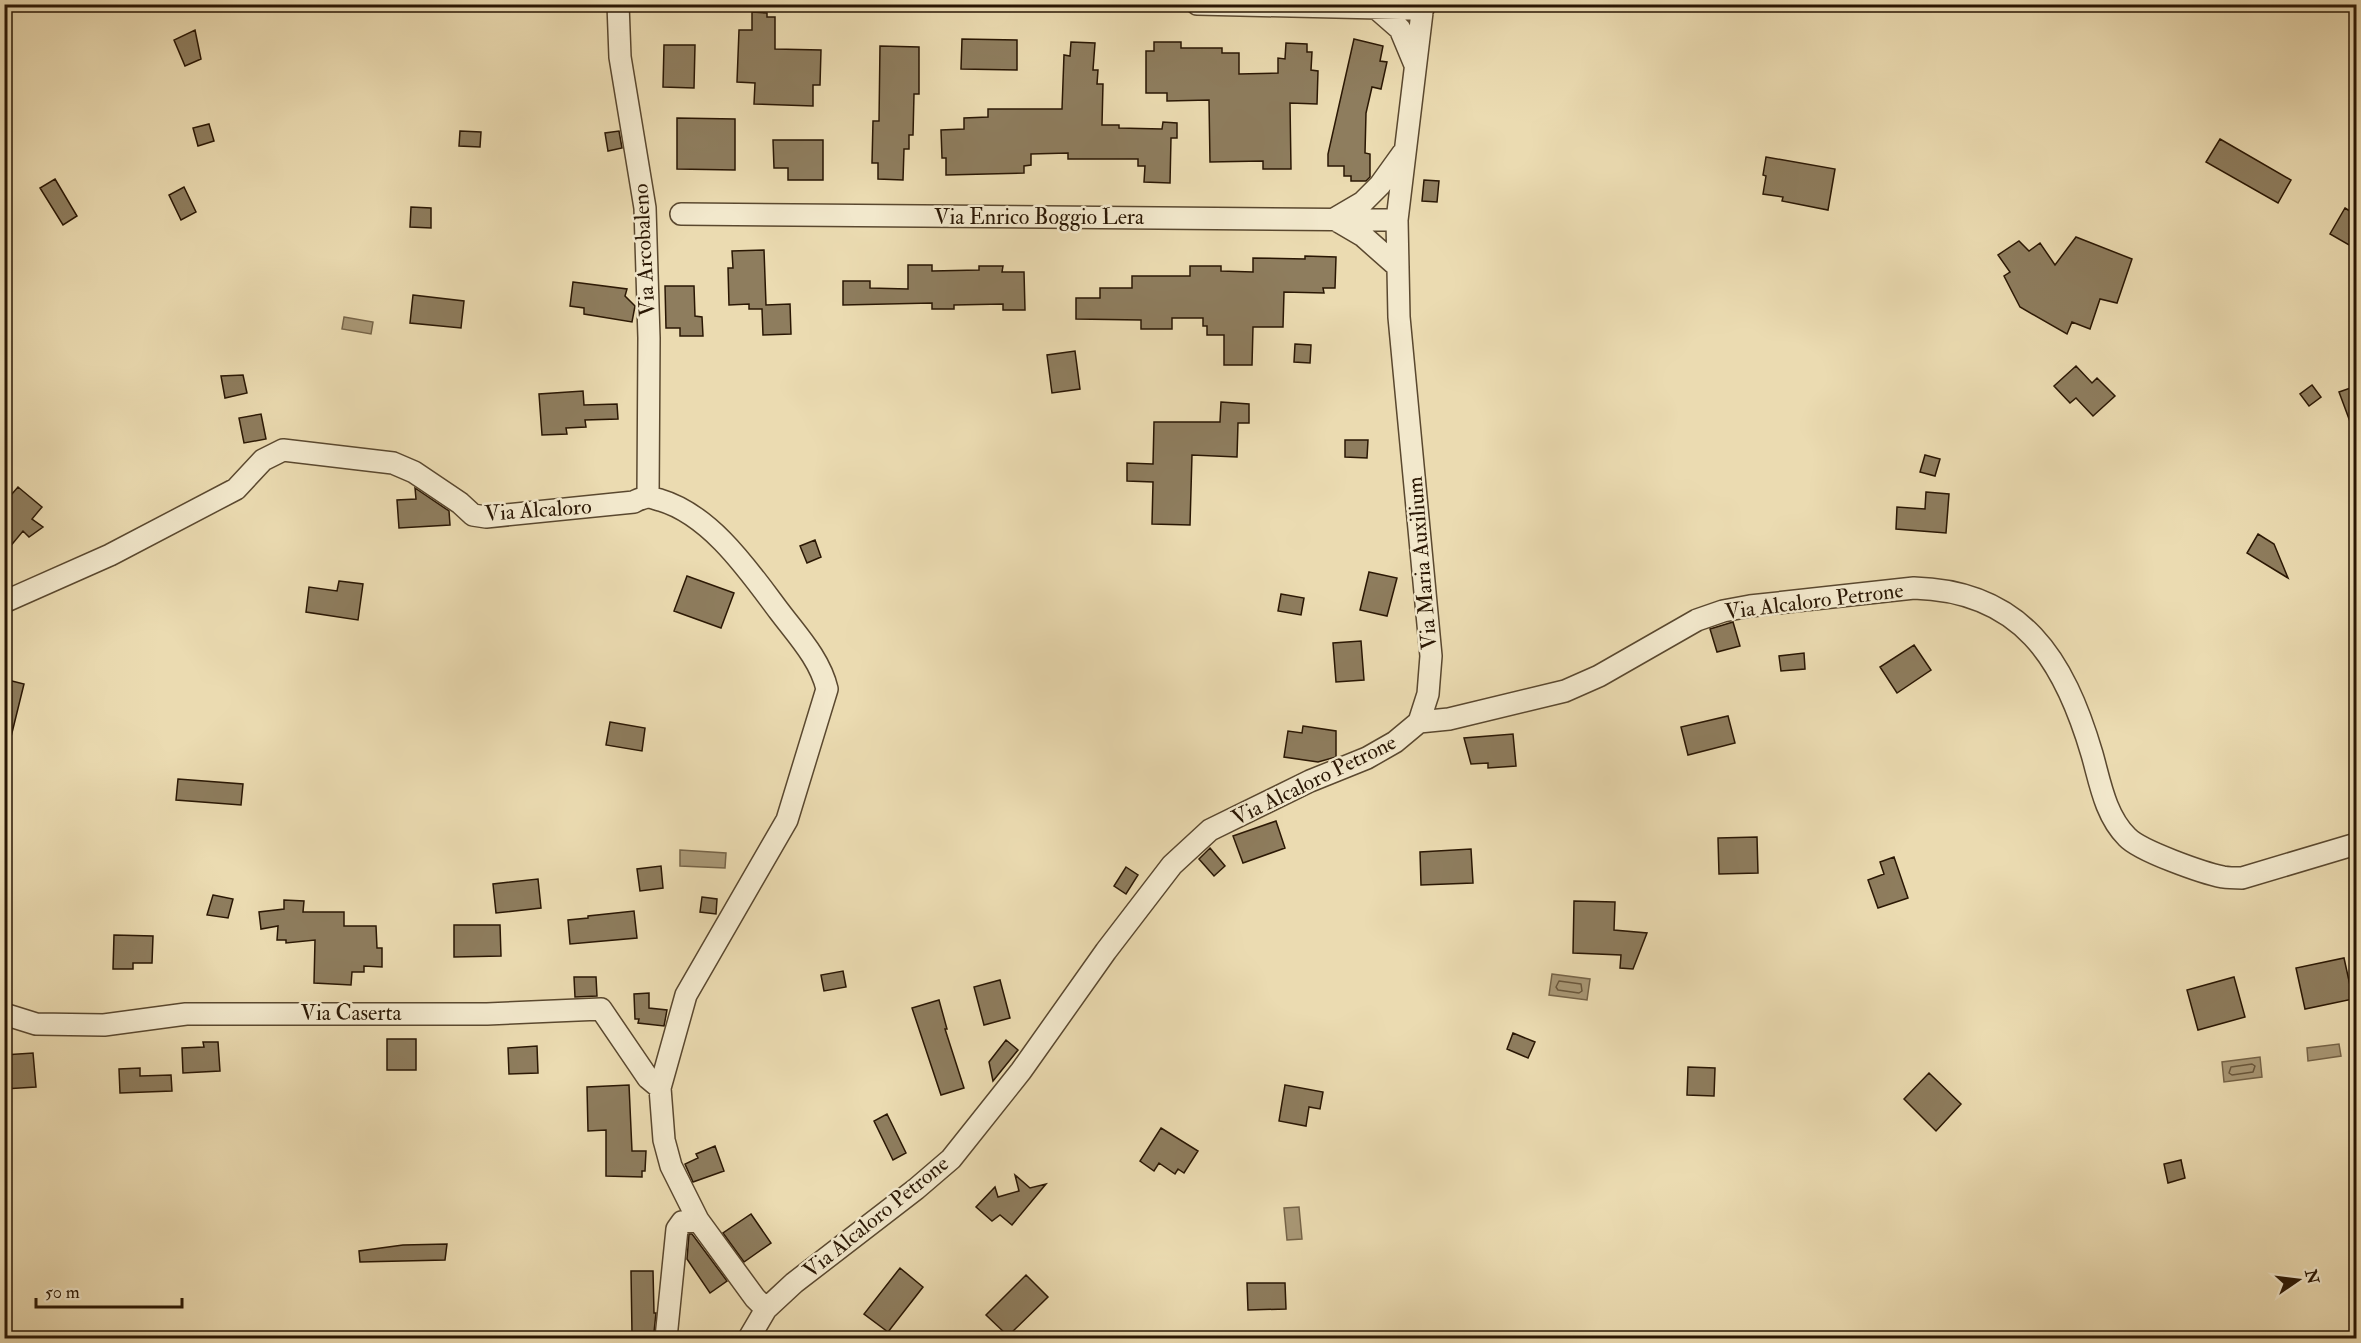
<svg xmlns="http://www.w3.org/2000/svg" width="2361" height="1343" viewBox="0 0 2361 1343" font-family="'IM FELL Double Pica',serif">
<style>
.water{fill:#a99876;stroke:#766448;stroke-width:1.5}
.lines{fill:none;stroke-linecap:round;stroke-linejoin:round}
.shore{stroke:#6a583d;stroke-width:1.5}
.building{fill:#8e7d5e;stroke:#2a1704;stroke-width:1.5}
.minor-casing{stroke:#5a482f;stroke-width:24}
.minor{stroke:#f2e8cc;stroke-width:21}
.labels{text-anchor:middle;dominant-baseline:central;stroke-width:5;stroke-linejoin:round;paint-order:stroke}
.street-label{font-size:22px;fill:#2a1704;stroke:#f2e8cc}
</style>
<rect width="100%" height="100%" fill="#ebdbb1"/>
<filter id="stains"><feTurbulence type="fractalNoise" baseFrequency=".00333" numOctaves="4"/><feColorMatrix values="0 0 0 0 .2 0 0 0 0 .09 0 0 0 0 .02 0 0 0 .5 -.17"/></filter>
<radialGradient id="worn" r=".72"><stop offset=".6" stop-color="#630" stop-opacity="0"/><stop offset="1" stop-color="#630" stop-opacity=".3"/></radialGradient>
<path class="water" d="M344 317 373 322 371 334 342 329Z
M680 850 726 853 725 868 680 866Z
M1552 974 1590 979 1587 1000 1549 995Z
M2339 1044 2341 1056 2308 1061 2307 1048Z
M2260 1057 2262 1077 2224 1082 2222 1062Z
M1299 1207 1302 1239 1287 1240 1284 1208Z"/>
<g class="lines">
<path class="shore" d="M1559 981 1581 984 1582 991 1579 993 1558 990 1556 987Z
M2252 1064 2255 1066 2253 1072 2232 1075 2229 1073 2231 1067Z"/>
</g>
<path class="building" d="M752 12 767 13V17H775V49L821 50 820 85H813V106L754 104 755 83 737 82 739 30H752Z
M195 30 201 59 185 66 174 40Z
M962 39 1017 40V70L961 69Z
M1354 39 1383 46 1380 61 1387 62 1381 89 1372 87 1366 113 1365 153 1370 154V177L1366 181H1351V176H1344V166H1328V154Z
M1071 42 1095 43 1093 70H1098L1097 84H1103L1102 125H1119V128L1162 129 1163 122 1177 123V138H1171L1170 183 1144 182 1145 166H1138V159H1068V153L1031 154V165L1024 166V173L946 175V158H942L941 130 964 129V118L988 117V109H1062L1064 55 1070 56Z
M1154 42H1181V48H1222V53H1239V74L1278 73V58L1285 59 1286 43 1307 44V52H1312L1311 70 1318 71 1317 104 1290 103 1291 169H1263V161L1210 162 1209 100 1167 101V93H1146V51H1154Z
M664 45H695L694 88 663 87Z
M880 46 919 47V94H914L913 135H909V149H904L903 180 878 179V163H872L873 121H879Z
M677 118 735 119V170L677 169Z
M209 124 214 141 198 146 193 128Z
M460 131 481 132 480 147 459 146Z
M619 131 622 148 608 151 605 133Z
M2220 139 2291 180 2278 203 2206 162Z
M773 140H823V180H788V168H774Z
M1766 157 1835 169 1828 210 1782 201 1783 197 1763 194 1766 176 1763 175Z
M55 179 77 216 63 225 40 188Z
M1424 180 1439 181 1437 202 1422 201Z
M184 187 196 212 181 220 169 195Z
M411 207 431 208V228L410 227Z
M2345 208 2356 215V249L2330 234Z
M2076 237 2132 259 2117 303 2100 299 2090 329 2072 322 2067 334 2020 307 2004 276 2010 272 1998 255 2019 241 2029 251 2040 243 2055 265Z
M764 250 766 305 790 304 791 334 763 335 762 309H749V304L729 305 728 268H733L732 251Z
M1305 256 1336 257 1335 288H1323L1324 293 1284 292 1283 327H1253L1252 365H1224V335H1207V326H1203V318H1172V329H1141V320L1076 319V298H1100V288H1132V276H1190V266H1221V271L1253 272V258L1305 259Z
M908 265H932V271L979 270V266H1003L1002 272H1024L1025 310H1003V304L954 305V309H932V303L843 305V281H870V288L908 289Z
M573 282 627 289 625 296 635 306 632 322 584 314V308L570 306Z
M665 286H694L695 316 702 317 703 336H680V328H666Z
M413 295 464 301 461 328 410 323Z
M1295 344 1311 345 1310 363 1294 362Z
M1075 351 1080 389 1052 393 1047 355Z
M2076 366 2092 383 2097 378 2115 396 2093 416 2076 398 2070 403 2054 386Z
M243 375 247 393 225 398 221 376Z
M2312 385 2321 397 2309 406 2300 394Z
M2356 386V435H2355L2339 392Z
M583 391 584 405 617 404 618 419 585 420 586 427 566 428 567 434 542 435 539 394Z
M1221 402 1249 404V423H1238L1237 457 1192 455 1190 525 1152 524 1153 482 1127 481V463L1153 464 1154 422H1220Z
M261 414 266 439 244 443 239 418Z
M1345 440H1368L1367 458 1345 457Z
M1925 455 1940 459 1935 476 1920 472Z
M18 487 42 507 32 519 43 527 29 537 23 531 4 554V503Z
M415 488 449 511 450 525 399 528 397 500 416 499Z
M1926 492 1949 494 1946 533 1896 529 1897 507 1925 509Z
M2258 534 2274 544 2288 578 2247 553Z
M815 540 821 557 807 563 800 546Z
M1369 572 1397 578 1387 616 1360 610Z
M687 576 734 593 721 628 674 611Z
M339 581 363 584 358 620 306 612 309 587 337 591Z
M1281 594 1304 598 1301 615 1278 611Z
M1733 622 1740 646 1717 652 1710 629Z
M1361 641 1364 680 1336 682 1333 643Z
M1914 645 1931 670 1897 693 1880 667Z
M1804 653 1805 669 1781 671 1779 656Z
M4 679 24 684 10 741 4 740Z
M1728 716 1735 743 1688 755 1681 727Z
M610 722 645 728 642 751 606 745Z
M1303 726 1336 731V757L1318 762 1284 757 1288 731 1302 733Z
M1513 734 1516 766 1488 768V763L1471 764 1464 738Z
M178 779 243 784 241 805 176 800Z
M1276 821 1285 848 1243 863 1233 836Z
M1757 837 1758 873 1719 874 1718 838Z
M1210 848 1225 866 1214 876 1199 859Z
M1471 849 1473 883 1421 885 1420 852Z
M1894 857 1908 898 1878 908 1868 880 1884 874 1880 862Z
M661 866 663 888 640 891 637 869Z
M1126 867 1138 875 1126 894 1114 886Z
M538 879 541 908 496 913 493 884Z
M213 895 233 899 228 918 207 915Z
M702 897 717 899 716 914 700 912Z
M284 900 304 901 303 912H344V926H376L377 948H382V967L364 966V972H352L351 985 314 983 315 940 286 943V940H277L278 926 261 929 259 912 284 909Z
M1574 901 1615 902 1614 930 1647 933 1633 969 1620 968 1621 955 1573 953Z
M634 911 637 938 570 944 568 920 588 918V916Z
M454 925H500L501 956 454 957Z
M114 935 153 936 152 963H133V969H113Z
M2344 958 2353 999 2305 1009 2296 968Z
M843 971 846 987 824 991 821 975Z
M574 977H596L597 996 575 997Z
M2234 977 2245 1017 2198 1030 2187 990Z
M1000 980 1010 1018 984 1025 974 987Z
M649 993V1008L667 1010 664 1026 638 1023 639 1019H635L634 994Z
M939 1000 947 1029H945L964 1088 941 1095 912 1008Z
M1513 1033 1535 1042 1528 1058 1507 1049Z
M387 1039H416V1070H387Z
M1006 1040 1018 1050 993 1081 989 1062Z
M203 1042H218L220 1071 183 1073 182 1048 204 1047Z
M537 1046 538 1073 509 1074 508 1048Z
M33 1053 36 1087 4 1089V1055Z
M1688 1067 1715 1068 1714 1096 1687 1095Z
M140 1068V1076L171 1075 172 1091 120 1093 119 1069Z
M1929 1073 1961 1104 1936 1131 1904 1099Z
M629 1085 632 1151H646L645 1171H642V1177L606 1176V1130L588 1131 587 1087Z
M1285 1085 1323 1092 1320 1109 1309 1107 1306 1126 1279 1121Z
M887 1114 906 1153 893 1160 874 1121Z
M1161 1128 1198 1151 1184 1173 1178 1169 1175 1174 1159 1163 1154 1171 1140 1161Z
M715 1146 724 1171 693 1182 685 1164 698 1158 696 1154Z
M2181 1160 2185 1178 2168 1183 2164 1164Z
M1015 1175 1030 1188 1046 1184 1012 1225 1000 1215 992 1221 976 1207 995 1187 998 1197 1019 1191Z
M751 1214 771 1243 744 1262 723 1233Z
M689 1234H692L727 1281 710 1293 687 1259Z
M447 1244 445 1260 360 1262 359 1251 403 1245Z
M900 1268 923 1287 888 1332 864 1314Z
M631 1271H653L654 1313H656L654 1332 632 1333Z
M1026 1275 1048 1297 1008 1336 986 1315Z
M1247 1283H1285L1286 1309 1248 1310Z"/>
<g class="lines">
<g class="minor-casing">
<path id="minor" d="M618 4 620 57 645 208 649 338 648 497
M1197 4 1423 9
M1376 8 1400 29 1415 65
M681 214 1397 220
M1398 267 1363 236 1334 219 1363 202 1380 185 1403 153
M4 602 110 555 236 489 263 460 283 450 393 463 414 472 460 503 473 515 486 517 634 502C637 500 643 498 647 497 651 497 656 499 660 500 711 515 749 571 779 611 797 635 820 659 827 689L787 820 686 995 660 1088 664 1140 671 1166 698 1220 755 1298 766 1309
M1419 722 1428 694 1431 656 1399 317 1397 220 1423 4
M4 1014 36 1024 104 1025 186 1014H487L601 1009 648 1078 660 1088
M666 1338 677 1229 682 1222 698 1220
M749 1338 766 1309 794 1283 916 1189 951 1159 1021 1071 1106 951 1172 865 1210 830 1310 781 1367 758 1395 742 1419 722 1449 719 1565 691 1599 676 1697 620 1723 611 1750 606 1914 588C2022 591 2064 659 2092 754 2100 782 2105 815 2127 837 2140 851 2203 873 2223 877 2229 878 2236 878 2242 878L2356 844"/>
</g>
<use href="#minor" class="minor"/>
</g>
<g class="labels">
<g class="street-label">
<text x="1039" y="217">Via Enrico Boggio Lera</text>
<text transform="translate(644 250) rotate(-93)">Via Arcobaleno</text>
<text transform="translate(538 510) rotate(-4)">Via Alcaloro</text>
<text transform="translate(1422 563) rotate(-95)">Via Maria Auxilium</text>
<text transform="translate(1814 601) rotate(-7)">Via Alcaloro Petrone</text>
<text transform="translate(1314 780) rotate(-26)">Via Alcaloro Petrone</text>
<text x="351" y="1013">Via Caserta</text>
<text transform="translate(876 1217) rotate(-39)">Via Alcaloro Petrone</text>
</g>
</g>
<rect width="2361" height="1343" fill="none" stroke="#ebdbb1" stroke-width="24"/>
<rect x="6" y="6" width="2349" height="1331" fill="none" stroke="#2a1704" stroke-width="3"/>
<rect x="12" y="12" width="2337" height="1319" fill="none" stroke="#2a1704" stroke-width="1.5"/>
<g transform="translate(2298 1280) rotate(76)" stroke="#f2e8cc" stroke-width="4.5" paint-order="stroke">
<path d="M0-4.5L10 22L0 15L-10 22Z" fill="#2a1704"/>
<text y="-9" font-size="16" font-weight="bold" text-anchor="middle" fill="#2a1704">N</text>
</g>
<path d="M36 1298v9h146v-9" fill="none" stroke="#2a1704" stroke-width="3"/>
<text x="45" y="1298" font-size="18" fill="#2a1704" stroke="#f2e8cc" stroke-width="4.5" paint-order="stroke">50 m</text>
<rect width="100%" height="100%" filter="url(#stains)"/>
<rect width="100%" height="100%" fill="url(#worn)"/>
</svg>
